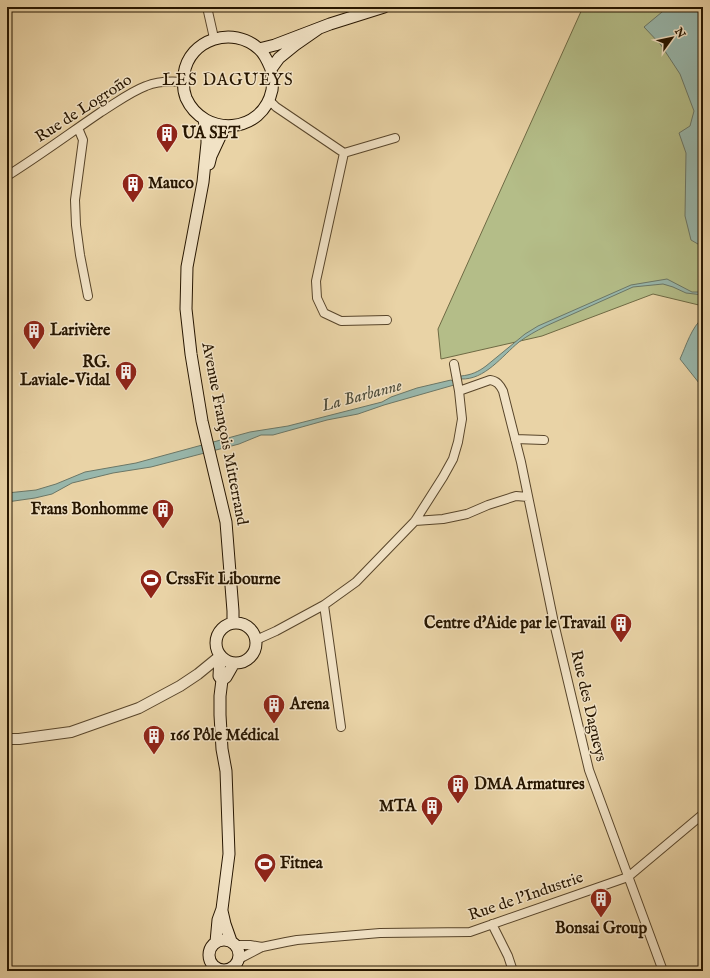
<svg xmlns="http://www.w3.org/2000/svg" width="710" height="978" viewBox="0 0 710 978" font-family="'IM FELL English',serif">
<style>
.green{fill:#b4bd88;stroke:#6e6a44}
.water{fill:#98b7ac;stroke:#6b7767}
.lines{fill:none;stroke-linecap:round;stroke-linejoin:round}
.minor-casing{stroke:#58452a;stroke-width:10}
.tertiary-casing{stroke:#58452a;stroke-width:12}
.secondary-casing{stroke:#271600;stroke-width:13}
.minor{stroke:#f1e2c5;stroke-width:8}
.tertiary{stroke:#f1e2c5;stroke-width:10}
.secondary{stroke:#f1e2c5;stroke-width:11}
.labels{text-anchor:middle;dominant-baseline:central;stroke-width:3;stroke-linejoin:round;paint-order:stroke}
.street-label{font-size:16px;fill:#271600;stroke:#f1e2c5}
.poi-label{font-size:16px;font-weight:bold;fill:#271600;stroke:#f1e2c5;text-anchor:start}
.neighbourhood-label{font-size:17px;letter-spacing:1px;fill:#271600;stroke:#f1e2c5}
.water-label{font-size:17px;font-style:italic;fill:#4f4e3c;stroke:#f1e2c5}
</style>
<rect width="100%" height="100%" fill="#e9d3a6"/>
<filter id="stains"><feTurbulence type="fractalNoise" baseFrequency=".005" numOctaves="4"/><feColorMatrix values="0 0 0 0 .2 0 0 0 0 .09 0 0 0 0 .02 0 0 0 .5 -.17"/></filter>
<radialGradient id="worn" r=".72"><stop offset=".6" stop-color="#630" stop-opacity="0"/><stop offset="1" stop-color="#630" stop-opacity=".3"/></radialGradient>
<path class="green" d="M583 7H703V306L653 294 542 336 441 359 438 329Z"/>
<path class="water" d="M668 7H703V247L691 240 685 216 686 153 679 133 690 126 694 111 680 74 661 45 644 27Z
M667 279 692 292H703V295L686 293 673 287 663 284 633 287 546 326C536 331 527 336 519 342 502 356 485 380 461 379V376C471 375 478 372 486 366L525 334 538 326 631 285Z
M703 318V388L680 359C686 346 692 326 703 318Z
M451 380 454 382V385L384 405 358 414 327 420 273 435H261L239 444 151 467 113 473 72 483 52 494 35 498 7 502V493L36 490 56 484 85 472 136 463 250 432 288 426 382 402 391 397 417 388Z"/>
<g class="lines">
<g class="minor-casing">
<path id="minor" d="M207 7 214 38
M269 100 276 107 344 153 316 281 317 298 324 313 341 321 387 320
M78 128 83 140 75 200 76 225 80 255 88 296
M344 153 395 138
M7 176C39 156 70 133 101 112 116 103 130 92 146 86 158 81 171 81 183 82
M459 391 490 380C497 381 500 385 503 391L521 462 554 623 589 770 663 971
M515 439 544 440
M415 521 443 519 467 514 488 505 516 496 528 497
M324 605 341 727
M256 640 276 631 324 605 356 582 415 521 443 477 453 459 458 442 462 419 459 391 454 364
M492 924 508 956 513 971
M237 945H250L262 947
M239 959 262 947 286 942 297 940 380 933 470 932 628 877 703 814"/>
</g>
<g class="tertiary-casing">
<path id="tertiary" d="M7 739H19L71 732 139 708 180 686 198 674 220 656"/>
</g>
<g class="secondary-casing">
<path id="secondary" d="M259 49 275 45 330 24 384 7
M271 69C268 62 265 54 259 49 233 25 189 39 184 74 183 81 183 90 186 98 204 138 263 134 272 90 273 83 272 76 271 69L279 58 295 45 318 29
M204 120 207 134V143L203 182 187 267 186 309 191 354 202 421 226 522 233 611V623
M209 164 211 156 225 126
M216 643a20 20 0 1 1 40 0a20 20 0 1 1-40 0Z
M222 680 226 677 234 663
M222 911 225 924 231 941
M209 955a15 15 0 1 1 30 0a15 15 0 1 1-30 0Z
M216 942 218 920 222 909 229 854 226 771 222 749 220 715V696L222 680 219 676 220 656"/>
</g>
<use href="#minor" class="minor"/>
<use href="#tertiary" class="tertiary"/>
<use href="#secondary" class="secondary"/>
</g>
<defs>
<g id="building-pin" transform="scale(1.15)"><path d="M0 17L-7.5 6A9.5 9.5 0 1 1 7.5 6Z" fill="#8f2418" stroke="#f1e2c5"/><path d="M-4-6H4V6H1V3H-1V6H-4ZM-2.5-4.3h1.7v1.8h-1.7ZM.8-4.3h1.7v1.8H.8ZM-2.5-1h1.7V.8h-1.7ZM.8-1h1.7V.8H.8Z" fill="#fff"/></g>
<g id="stadium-pin" transform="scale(1.15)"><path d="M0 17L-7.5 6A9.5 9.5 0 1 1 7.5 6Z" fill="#8f2418" stroke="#f1e2c5"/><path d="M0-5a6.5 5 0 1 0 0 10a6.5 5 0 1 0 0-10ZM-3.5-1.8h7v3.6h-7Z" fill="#fff"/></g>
</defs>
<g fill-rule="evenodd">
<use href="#building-pin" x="167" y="134"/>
<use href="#building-pin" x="133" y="184"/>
<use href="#building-pin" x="34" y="331"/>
<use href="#building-pin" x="126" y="372"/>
<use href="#building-pin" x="163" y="510"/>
<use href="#stadium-pin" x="151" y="580"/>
<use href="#building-pin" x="621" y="624"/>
<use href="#building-pin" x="274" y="705"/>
<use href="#building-pin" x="154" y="736"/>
<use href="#building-pin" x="458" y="785"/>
<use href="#building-pin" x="432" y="807"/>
<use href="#stadium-pin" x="265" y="864"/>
<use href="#building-pin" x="601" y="899"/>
</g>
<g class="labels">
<g class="street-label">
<text transform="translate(84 109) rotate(-33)">Rue de Logroño</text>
<text transform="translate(224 434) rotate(79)">Avenue François Mitterrand</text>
<text transform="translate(588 706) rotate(77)">Rue des Dagueys</text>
<text transform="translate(526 897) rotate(-19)">Rue de l'Industrie</text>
</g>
<g class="poi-label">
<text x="182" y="134">UA SET</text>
<text x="148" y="184">Mauco</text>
<text x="50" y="331">Larivière</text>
<text x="110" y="363" text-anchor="end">RG.<tspan x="110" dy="18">Laviale-Vidal</tspan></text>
<text x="148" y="510" text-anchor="end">Frans Bonhomme</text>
<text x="166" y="580">CrssFit Libourne</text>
<text x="606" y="624" text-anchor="end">Centre d'Aide par le Travail</text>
<text x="290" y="705">Arena</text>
<text x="170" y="736">166 Pôle Médical</text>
<text x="474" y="785">DMA Armatures</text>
<text x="416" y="807" text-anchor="end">MTA</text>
<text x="280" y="864">Fitnea</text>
<text x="601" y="929" text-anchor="middle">Bonsai Group</text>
</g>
<g class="neighbourhood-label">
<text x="228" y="80">LES DAGUEYS</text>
</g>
<g class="water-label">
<text transform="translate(362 396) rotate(-15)">La Barbanne</text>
</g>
</g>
<rect width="710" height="978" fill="none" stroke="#e9d3a6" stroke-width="24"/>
<rect x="8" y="8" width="694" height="962" fill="none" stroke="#271600" stroke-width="2"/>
<rect x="12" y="12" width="686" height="954" fill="none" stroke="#271600"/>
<g transform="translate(672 38) rotate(57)" stroke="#f1e2c5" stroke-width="3" paint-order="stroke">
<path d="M0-3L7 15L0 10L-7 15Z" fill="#271600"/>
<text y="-6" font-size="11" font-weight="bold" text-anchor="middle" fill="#271600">N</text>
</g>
<rect width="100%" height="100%" filter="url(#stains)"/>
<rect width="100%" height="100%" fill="url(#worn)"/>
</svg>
